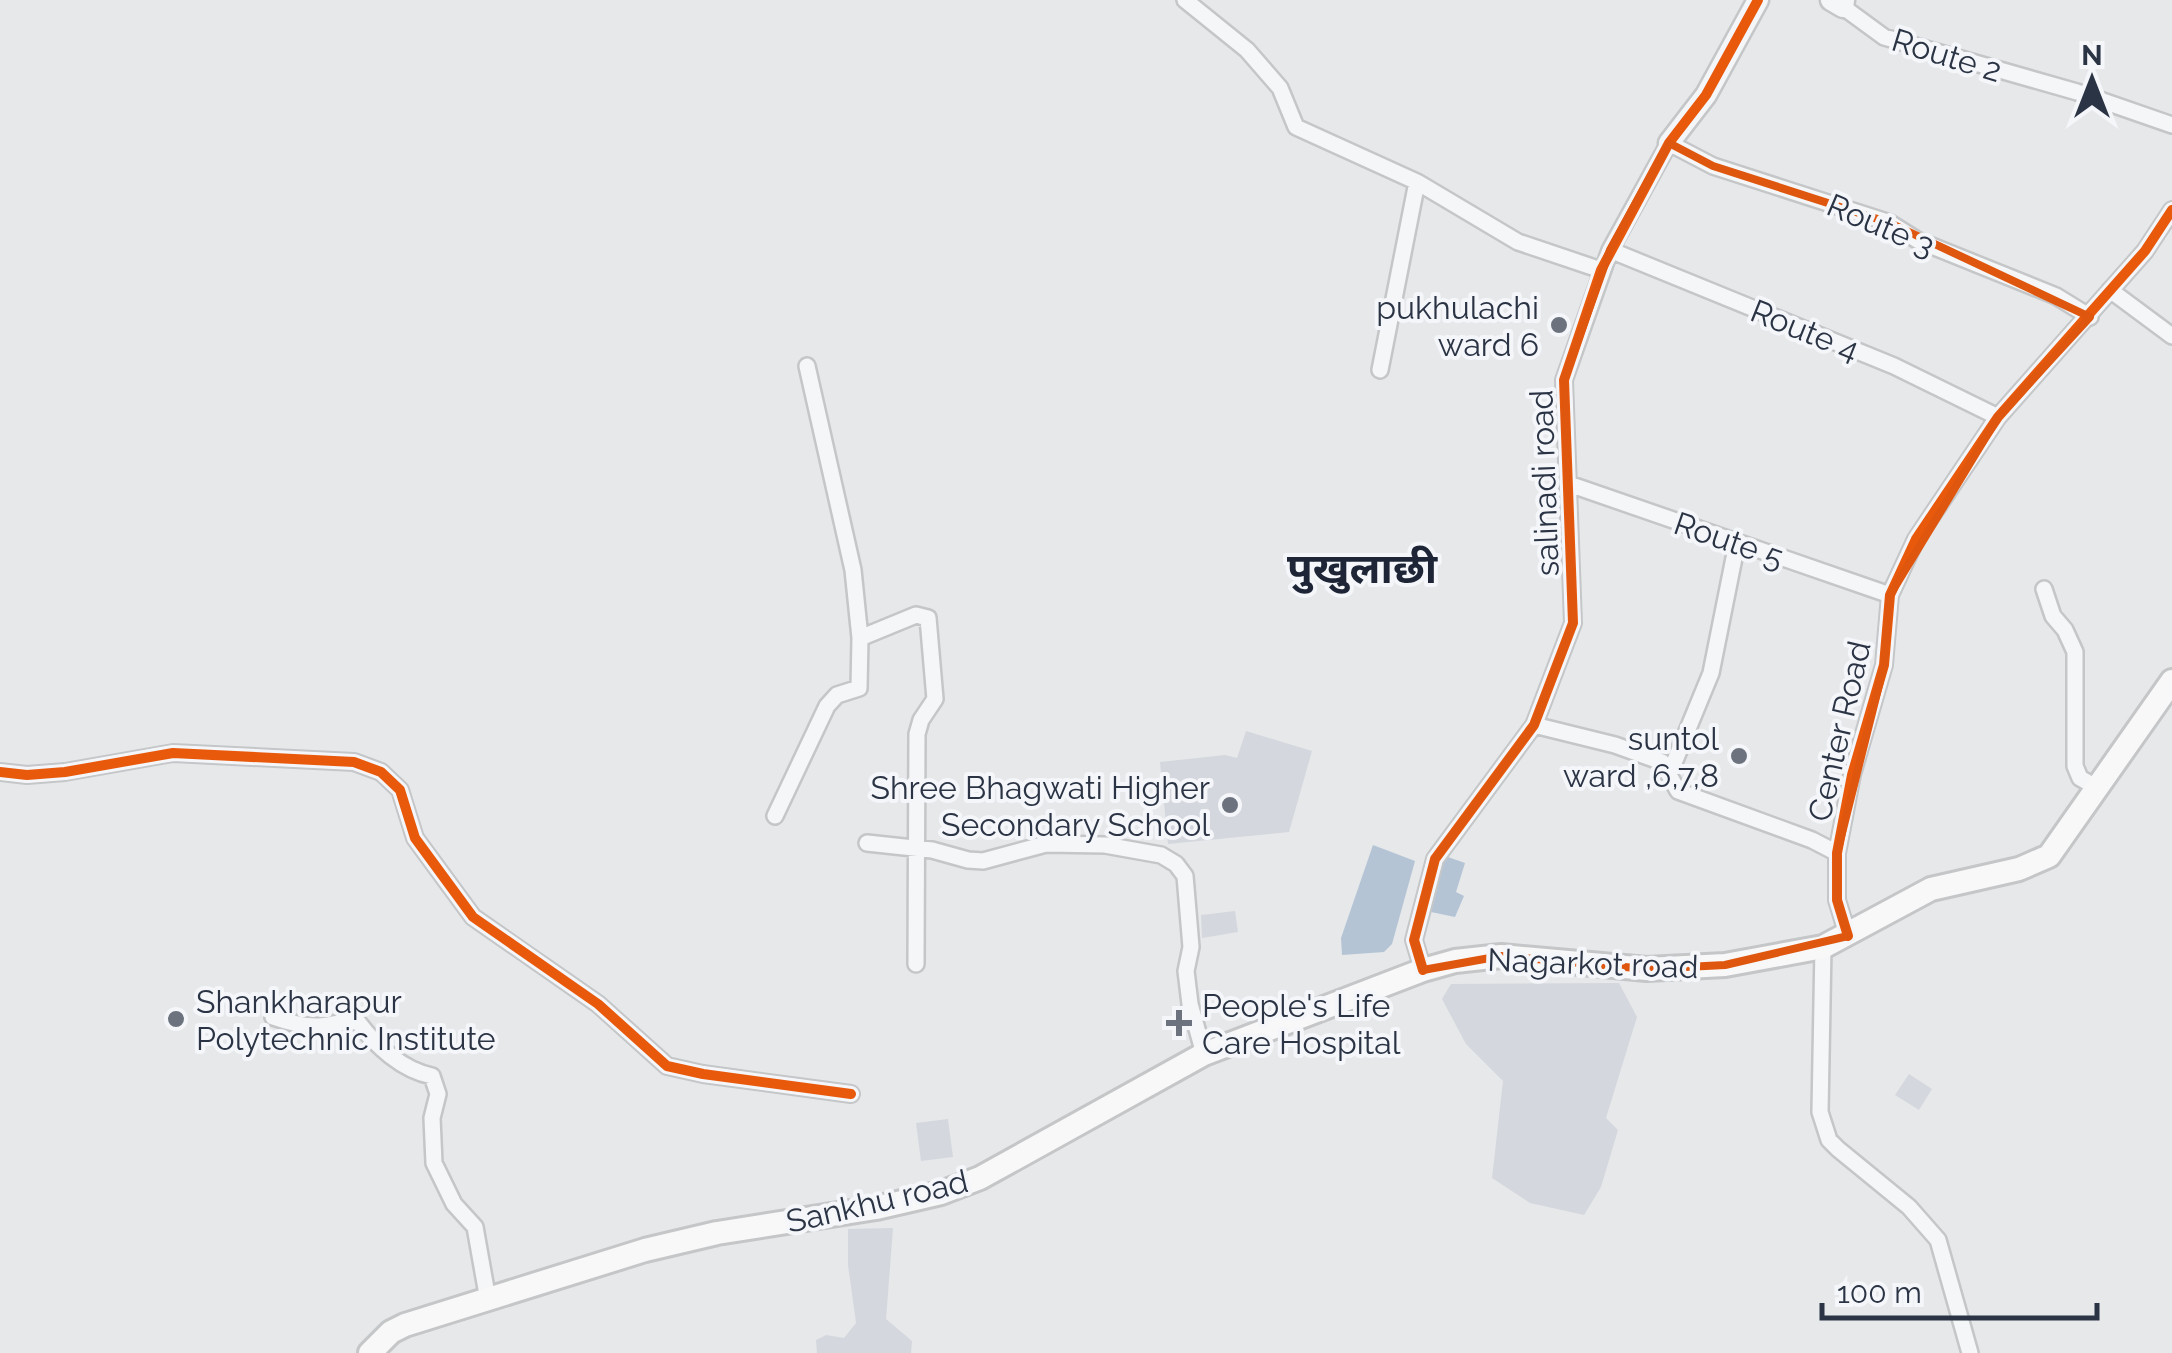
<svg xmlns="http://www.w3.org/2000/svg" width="2172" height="1353" viewBox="0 0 2172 1353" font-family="Raleway,'Noto Sans Devanagari',sans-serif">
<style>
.built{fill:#d4d7dd}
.water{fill:#b4c4d5}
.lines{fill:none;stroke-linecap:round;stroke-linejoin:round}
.minor-casing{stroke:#c4c6c8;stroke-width:20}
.tertiary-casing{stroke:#c4c6c8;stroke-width:25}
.secondary-casing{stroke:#c4c6c8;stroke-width:28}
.minor{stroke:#f5f6f7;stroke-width:15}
.tertiary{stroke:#f5f6f7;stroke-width:20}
.secondary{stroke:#f8f8f8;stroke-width:22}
.cycleway-casing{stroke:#f4f6f9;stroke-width:16}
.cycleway{stroke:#e8590c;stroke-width:10}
.marked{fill:none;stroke:#df570f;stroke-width:8;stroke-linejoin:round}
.poi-dot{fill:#6c737f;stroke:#f4f6f9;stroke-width:4}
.labels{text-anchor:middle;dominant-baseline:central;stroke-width:8;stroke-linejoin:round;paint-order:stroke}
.street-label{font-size:32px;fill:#2b3445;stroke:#f4f6f9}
.poi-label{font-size:32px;fill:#2b3445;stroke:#f4f6f9;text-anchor:end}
.district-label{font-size:42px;font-weight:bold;fill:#1d2536;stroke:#f4f6f9}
</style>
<rect width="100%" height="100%" fill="#e6e8ea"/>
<path class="built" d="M1246 731 1312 751 1289 832 1168 844 1160 762 1225 755 1237 758Z
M1235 911 1238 932 1202 938 1201 915Z
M1619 983 1637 1017 1606 1118 1618 1130 1601 1187 1584 1215 1530 1203 1492 1178 1503 1081 1466 1044 1442 999 1451 984Z
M1909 1074 1932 1089 1919 1110 1895 1095Z
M948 1119 953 1157 921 1161 916 1123Z
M893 1228 886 1319 912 1341 911 1353H817L816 1340 826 1335 844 1338 856 1323 848 1265V1229Z"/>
<path class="water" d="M1373 845 1415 861 1392 944 1384 952 1342 955 1341 938Z
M1445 856 1465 863 1456 892 1464 896 1455 917 1431 912Z"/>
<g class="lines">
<g class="minor-casing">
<path id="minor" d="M1185 0 1247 50 1280 88 1296 127 1417 182 1518 242 1601 270
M1843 7 1884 37 2077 92 2172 125
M1610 250 1894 366 1998 417
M2110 290 2172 336
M807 366 853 570 860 638
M1380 370 1417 182
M1569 484 1890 595
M2044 589 2053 616 2065 630 2075 652V766L2080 778 2096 787
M1534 725 1615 745 1662 762 1678 791 1812 840 1837 853
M0 772 27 775 65 772 173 753 354 762 381 772 400 790 415 838 473 917 598 1004 667 1066 703 1074 851 1094
M1669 775 1711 673 1737 543
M775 816 827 706 837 695 859 688 860 638 916 615 928 618 935 699 921 720 917 734 916 964
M867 843 932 850 968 860 983 861 1046 844 1105 845 1161 855 1176 864 1185 876 1191 947 1186 971 1190 1004 1204 1054
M1848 936 1837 900V853L1852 775 1884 665 1890 595 1916 539 1998 417 2145 251 2172 210
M1823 947 1820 1112 1829 1140 1838 1149 1909 1207 1938 1240 1970 1353
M1423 970 1414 940 1435 859 1534 725 1573 623 1564 380 1610 250 1669 143 1713 166 1890 223 1917 240 2056 296 2090 317
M273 1017C287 1022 300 1026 316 1026 331 1026 342 1020 358 1022 376 1046 402 1070 432 1076L438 1094 432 1118 434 1163 454 1204 475 1227 488 1300"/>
</g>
<g class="tertiary-casing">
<path id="tertiary" d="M1831 0 1843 7 1844 0
M1669 143 1706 95 1758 0"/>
</g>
<g class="secondary-casing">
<path id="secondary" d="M370 1353 391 1332 405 1325 645 1250 717 1233 876 1208 941 1193 980 1178 1204 1054 1423 970 1455 961 1501 956 1647 969 1725 965 1823 947 1931 889 2019 869 2049 856 2172 681"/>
</g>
<use href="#minor" class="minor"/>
<use href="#tertiary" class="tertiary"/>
<use href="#secondary" class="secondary"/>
<g class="cycleway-casing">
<path id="cycleway" d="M0 772 27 775 65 772 173 753 354 762 381 772 400 790 415 838 473 917 598 1004 667 1066 703 1074 851 1094
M1848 936 1837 900V853L1852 775 1884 665 1890 595 1916 539 1998 417 2145 251 2172 210
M1423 970 1414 940 1435 859 1534 725 1573 623 1564 380 1601 270 1669 143 1706 95 1758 0"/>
</g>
<use href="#cycleway" class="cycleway"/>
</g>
<path class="marked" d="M1669 143 1713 166 1890 223 2090 317 1998 417 1890 595 1884 665 1837 853V900L1848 936 1725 965 1647 969 1501 956 1423 970 1414 940 1435 859 1534 725 1573 623 1564 380 1610 250Z"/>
<g class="poi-dot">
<circle cx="1559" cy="325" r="10"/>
<circle cx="1739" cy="756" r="10"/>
<circle cx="1230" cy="805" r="10"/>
<circle cx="176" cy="1019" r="10"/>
<path d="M1174 1008h10v10h10v10h-10v10h-10v-10h-10v-10h10z"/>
</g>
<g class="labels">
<g class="street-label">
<text transform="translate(1947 55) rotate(17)">Route 2</text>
<text transform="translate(1881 225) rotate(23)">Route 3</text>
<text transform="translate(1805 330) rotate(22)">Route 4</text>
<text transform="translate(1544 483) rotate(-92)">salinadi road</text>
<text transform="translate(1729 540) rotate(19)">Route 5</text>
<text transform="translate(1839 731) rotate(-77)">Center Road</text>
<text transform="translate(1593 963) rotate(2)">Nagarkot road</text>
<text transform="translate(877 1201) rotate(-13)">Sankhu road</text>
</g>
<g class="poi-label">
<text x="1539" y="307">pukhulachi<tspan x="1539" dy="37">ward 6</tspan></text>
<text x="1719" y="738">suntol<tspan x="1719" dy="37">ward ,6,7,8</tspan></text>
<text x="1210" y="787">Shree Bhagwati Higher<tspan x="1210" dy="37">Secondary School</tspan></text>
<text x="196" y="1001" text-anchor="start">Shankharapur<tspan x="196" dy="37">Polytechnic Institute</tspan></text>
<text x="1202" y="1005" text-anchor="start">People's Life<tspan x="1202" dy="37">Care Hospital</tspan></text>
</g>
<g class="district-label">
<text x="1362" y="568">पुखुलाछी</text>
</g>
</g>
<g transform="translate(2092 80)" stroke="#f4f6f9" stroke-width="8" paint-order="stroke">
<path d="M0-8L18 38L0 25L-18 38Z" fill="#2b3445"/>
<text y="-15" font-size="28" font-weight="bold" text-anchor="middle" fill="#2b3445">N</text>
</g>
<path d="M1822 1303v15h275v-15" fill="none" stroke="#2b3445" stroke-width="5"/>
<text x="1837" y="1303" font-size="30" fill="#2b3445" stroke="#f4f6f9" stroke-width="8" paint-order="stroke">100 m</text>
</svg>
